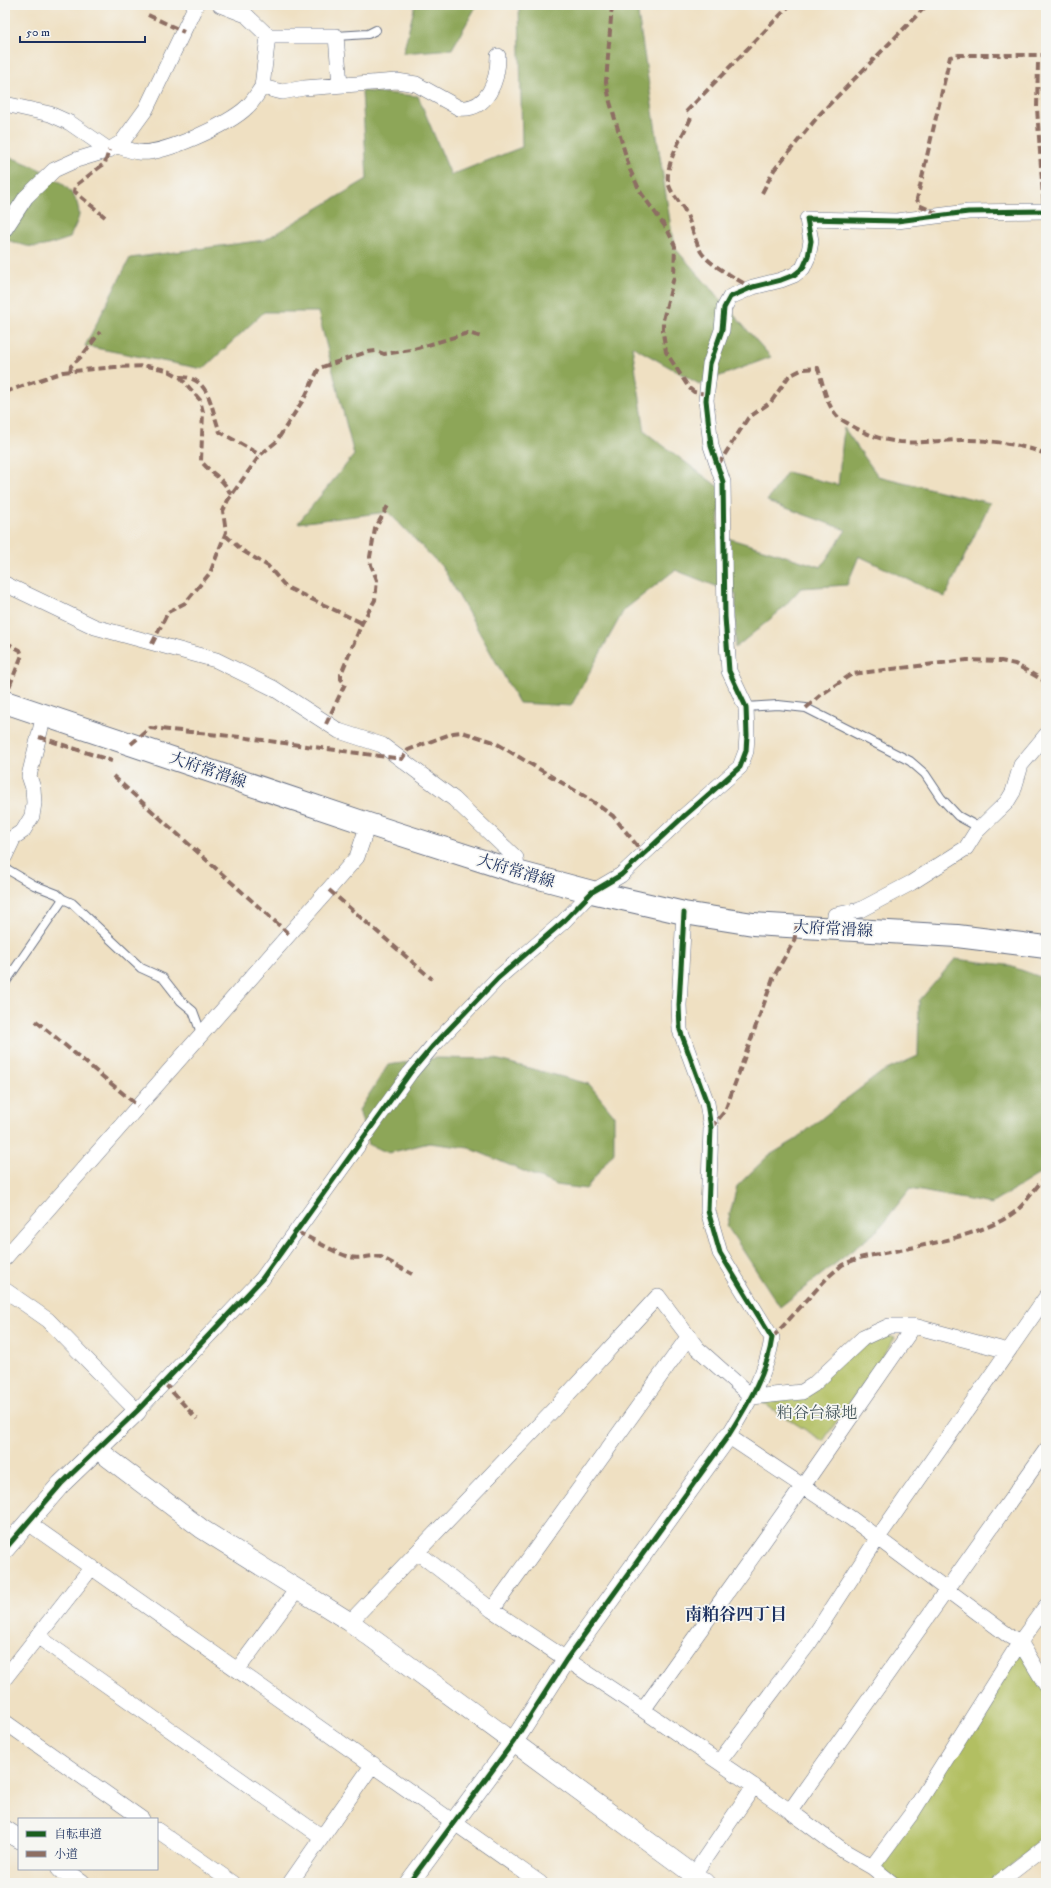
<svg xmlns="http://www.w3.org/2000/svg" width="1051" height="1888" viewBox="0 0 1051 1888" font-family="'IM FELL DW Pica','Noto Serif JP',serif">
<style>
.green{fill:#b2bf62;stroke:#667760}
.forest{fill:#8da658;stroke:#546a5b}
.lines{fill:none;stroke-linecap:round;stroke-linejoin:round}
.service-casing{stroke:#656d81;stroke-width:10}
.minor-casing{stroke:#656d81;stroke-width:16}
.tertiary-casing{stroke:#656d81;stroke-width:20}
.secondary-casing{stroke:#656d81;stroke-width:24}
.service{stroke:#fff;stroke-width:8}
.minor{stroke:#fff;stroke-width:15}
.tertiary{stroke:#fff;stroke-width:19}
.secondary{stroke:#fff;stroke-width:22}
.quiet{stroke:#8d6e63;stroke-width:4;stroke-dasharray:8 4;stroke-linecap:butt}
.cycleway-casing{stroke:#f6f6f2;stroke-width:8}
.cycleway{stroke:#1b5e20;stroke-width:5}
.labels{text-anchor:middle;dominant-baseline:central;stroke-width:3.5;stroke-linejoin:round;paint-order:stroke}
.street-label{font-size:16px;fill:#1b2f5e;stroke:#f6f6f2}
.park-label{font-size:16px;fill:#485a5f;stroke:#f6f6f2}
.neighbourhood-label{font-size:17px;font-weight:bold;fill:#1b2f5e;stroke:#f6f6f2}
</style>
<rect width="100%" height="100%" fill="#f6f6f2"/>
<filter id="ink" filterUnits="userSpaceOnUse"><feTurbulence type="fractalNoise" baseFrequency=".025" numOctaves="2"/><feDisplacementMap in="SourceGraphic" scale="8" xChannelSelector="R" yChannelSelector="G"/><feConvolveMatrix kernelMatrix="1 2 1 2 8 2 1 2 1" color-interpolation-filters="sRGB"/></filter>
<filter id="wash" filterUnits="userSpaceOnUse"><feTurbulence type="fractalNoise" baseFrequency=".012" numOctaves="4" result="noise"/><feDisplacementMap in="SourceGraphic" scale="16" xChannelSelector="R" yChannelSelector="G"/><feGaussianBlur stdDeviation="0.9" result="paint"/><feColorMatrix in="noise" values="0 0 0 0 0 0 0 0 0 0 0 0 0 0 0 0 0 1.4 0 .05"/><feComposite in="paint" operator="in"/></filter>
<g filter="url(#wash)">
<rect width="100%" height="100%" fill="#efe0c2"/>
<path class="green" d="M889 1336 895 1338 823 1441 761 1402 777 1401 866 1345Z
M1020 1642 1046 1685V1835L991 1883H892L872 1867Z"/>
<path class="forest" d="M415 5H477L452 49 403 53Z
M519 5H647L638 14 674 247 771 357 699 384 632 346 645 432 720 488 718 535 821 567 846 530 767 501 787 472 838 485 844 428 878 476 990 503 945 597 859 556 847 585 801 588 780 611 735 648 736 594 675 570 624 610 571 706 519 703 443 568 388 512 298 523 354 455 318 312H264L203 369 85 346 130 258 265 240 367 179 362 91 418 96 451 175 522 147Z
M5 155C30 165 80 181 79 215 78 222 72 231 70 238 40 248 35 251 5 239Z
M955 959 1007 965 1046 979V1170L991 1204 910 1189 877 1231 780 1307 727 1226 737 1186 768 1156 795 1140 837 1106 882 1072 918 1056 919 1001Z
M437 1058 495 1059 589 1084 614 1115V1152L586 1189 556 1185 469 1148 429 1143 389 1153 369 1145 359 1110 388 1065Z"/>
</g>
<g filter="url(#ink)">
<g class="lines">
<g class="service-casing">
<path id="service" d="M336 36 368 34 376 30
M746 707 778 705 806 708 910 761 925 774 941 798 958 816 980 828
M5 868 34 885 57 894 63 899
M5 983 63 899 72 903 141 968 163 978 181 1001 193 1011 200 1030 204 1033"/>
</g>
<g class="minor-casing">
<path id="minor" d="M220 5 246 15 268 36
M262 87 268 36H336L340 85
M5 104 50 114 70 123 109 150
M118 146C124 148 131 151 138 152 162 156 230 124 247 107 253 102 257 94 262 87L282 92 304 88 397 81 416 84 459 108C488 111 498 80 498 56
M5 229 26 197 54 170 76 160 109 150 122 142 146 109 196 5
M5 584 95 627 216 660 273 688 339 731 382 745 454 799 516 858 517 872
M5 856 14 837 23 831 32 816 34 803 33 788 29 776 44 715
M684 913 679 1005 680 1030 707 1103 711 1128 708 1211 720 1253 772 1338C767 1374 747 1405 728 1436L852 1519 1009 1636 1020 1642 1046 1685
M833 929 835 915 860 910 911 883 966 848 976 832 1007 802 1013 792 1021 765 1046 735
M5 1258 357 857 368 824
M5 1290 48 1320 137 1411 262 1279 410 1073 432 1047 498 978 563 922 592 892 621 875 683 817 740 767 746 751 747 735 746 707 729 671 725 617 723 482 711 446 706 400 710 364 722 330 724 308 730 297 753 287 781 280 794 275 803 268 808 257 811 241 807 219 897 221 968 212 1046 211
M27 1522 540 1883
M417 1552 492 1610 643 1710 790 1811 844 1851 872 1867 892 1883
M492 1610 689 1336
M350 1622 558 1405 658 1296 697 1348 752 1397 802 1392 813 1385 863 1338 889 1326H914L1008 1351
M37 1636 322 1837
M238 1669 297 1589
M5 1678 92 1567
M643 1710 803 1486 914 1326
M5 1722 142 1819
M719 1762 810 1642 877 1539 1046 1297
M790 1811 1046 1450
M157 1830 233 1883
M872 1867 912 1813 1020 1642 1046 1606
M290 1883 373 1764
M688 1883 754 1786
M998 1883 1046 1846"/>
</g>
<g class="tertiary-casing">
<path id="tertiary" d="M98 1450 202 1529 350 1622 705 1883
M5 1549 61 1484 137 1411
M5 1830 19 1839
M61 1869 81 1883
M409 1883 514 1741 566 1660 728 1436"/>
</g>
<g class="secondary-casing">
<path id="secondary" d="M5 702 368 824 517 872 592 892 684 913 753 924 957 936 1046 947"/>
</g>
<use href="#service" class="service"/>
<use href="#minor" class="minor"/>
<use href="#tertiary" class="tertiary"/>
<use href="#secondary" class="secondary"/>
<path class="quiet" d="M612 5 606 82 610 102 630 170 641 193 667 229 675 246 674 277 663 320V333L666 352 689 388 694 392 707 394
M148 15 184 32
M1038 63 1037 108 1044 211
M686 112 790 5
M691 118C683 135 670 155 668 174 666 189 677 198 684 209 691 222 694 239 701 252 710 266 737 278 751 288
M762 193 774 170 820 114 927 5
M938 214 919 205 917 199 950 57 959 55H1046
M105 217 74 191 75 186 105 163 109 150
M70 372 71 366 82 356 100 332
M180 377C211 376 211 411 220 432L260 455
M5 392 63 372 115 367 147 366 167 370 180 377 200 400 203 412 201 461C213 476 222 476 231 495
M718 465 748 418 771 402 789 376 803 369 818 368C823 384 826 404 837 416 841 420 848 423 852 426 894 450 919 441 962 440 991 440 1019 444 1046 454
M225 535 243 551 268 566 286 587 362 623
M5 642 20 650 22 655 5 697
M152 644 168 612 185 603 210 573 226 532 223 511 228 500 260 455 276 442 305 397 319 368 367 352 376 351 384 354 411 350 468 333 482 337
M806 708 822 694 852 674 967 660 1001 661 1015 664 1046 682
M326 724 345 684 341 679V674L362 623 375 600 377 580 371 565 370 557 375 529 389 504
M39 737 112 761
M131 744 150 728 240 737 402 759 408 750 453 733 462 732 494 742 589 799 613 816 644 854
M113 776 290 935
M329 890 432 979
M36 1021 138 1106
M711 1128 725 1111 774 976 794 941 797 926
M297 1232C314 1239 332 1252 350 1257 361 1260 371 1254 381 1257L412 1274
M772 1338 828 1277 842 1265 859 1258C904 1248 981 1239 1016 1211 1028 1201 1035 1187 1046 1177
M164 1383 197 1419"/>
<g class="cycleway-casing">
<path id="cycleway" d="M5 1549 61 1484 137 1411 262 1279 410 1073 432 1047 498 978 563 922 592 892 621 875 683 817 740 767 746 751 747 735 746 707 729 671 725 617 723 482 711 446 706 400 710 364 722 330 724 308 730 297 753 287 781 280 794 275 803 268 808 257 811 241 807 219 897 221 968 212 1046 211
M409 1883 514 1741 566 1660 728 1436C747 1405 767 1374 772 1338L720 1253 708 1211 711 1128 707 1103 680 1030 679 1005 684 913"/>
</g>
<use href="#cycleway" class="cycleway"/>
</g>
</g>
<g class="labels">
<g class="street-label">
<text transform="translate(208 770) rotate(19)">大府常滑線</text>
<text transform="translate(516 871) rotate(17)">大府常滑線</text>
<text transform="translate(833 929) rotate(3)">大府常滑線</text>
</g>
<g class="park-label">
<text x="817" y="1413">粕谷台緑地</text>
</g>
<g class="neighbourhood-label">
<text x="736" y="1615">南粕谷四丁目</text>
</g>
</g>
<rect width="1051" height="1888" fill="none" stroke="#f6f6f2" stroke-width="20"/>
<rect x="18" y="1818" width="140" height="52" fill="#f6f6f2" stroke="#9ea6b7"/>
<rect x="26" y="1831" width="20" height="6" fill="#1b5e20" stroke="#9ea6b7"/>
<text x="54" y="1838" font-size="12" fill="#1b2f5e">自転車道</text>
<rect x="26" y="1851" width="20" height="6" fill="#8d6e63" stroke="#9ea6b7"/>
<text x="54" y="1858" font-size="12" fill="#1b2f5e">小道</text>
<path d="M20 36v6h125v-6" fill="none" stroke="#1b2f5e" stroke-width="2"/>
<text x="26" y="36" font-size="12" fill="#1b2f5e" stroke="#f6f6f2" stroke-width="3" paint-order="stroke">50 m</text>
</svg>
